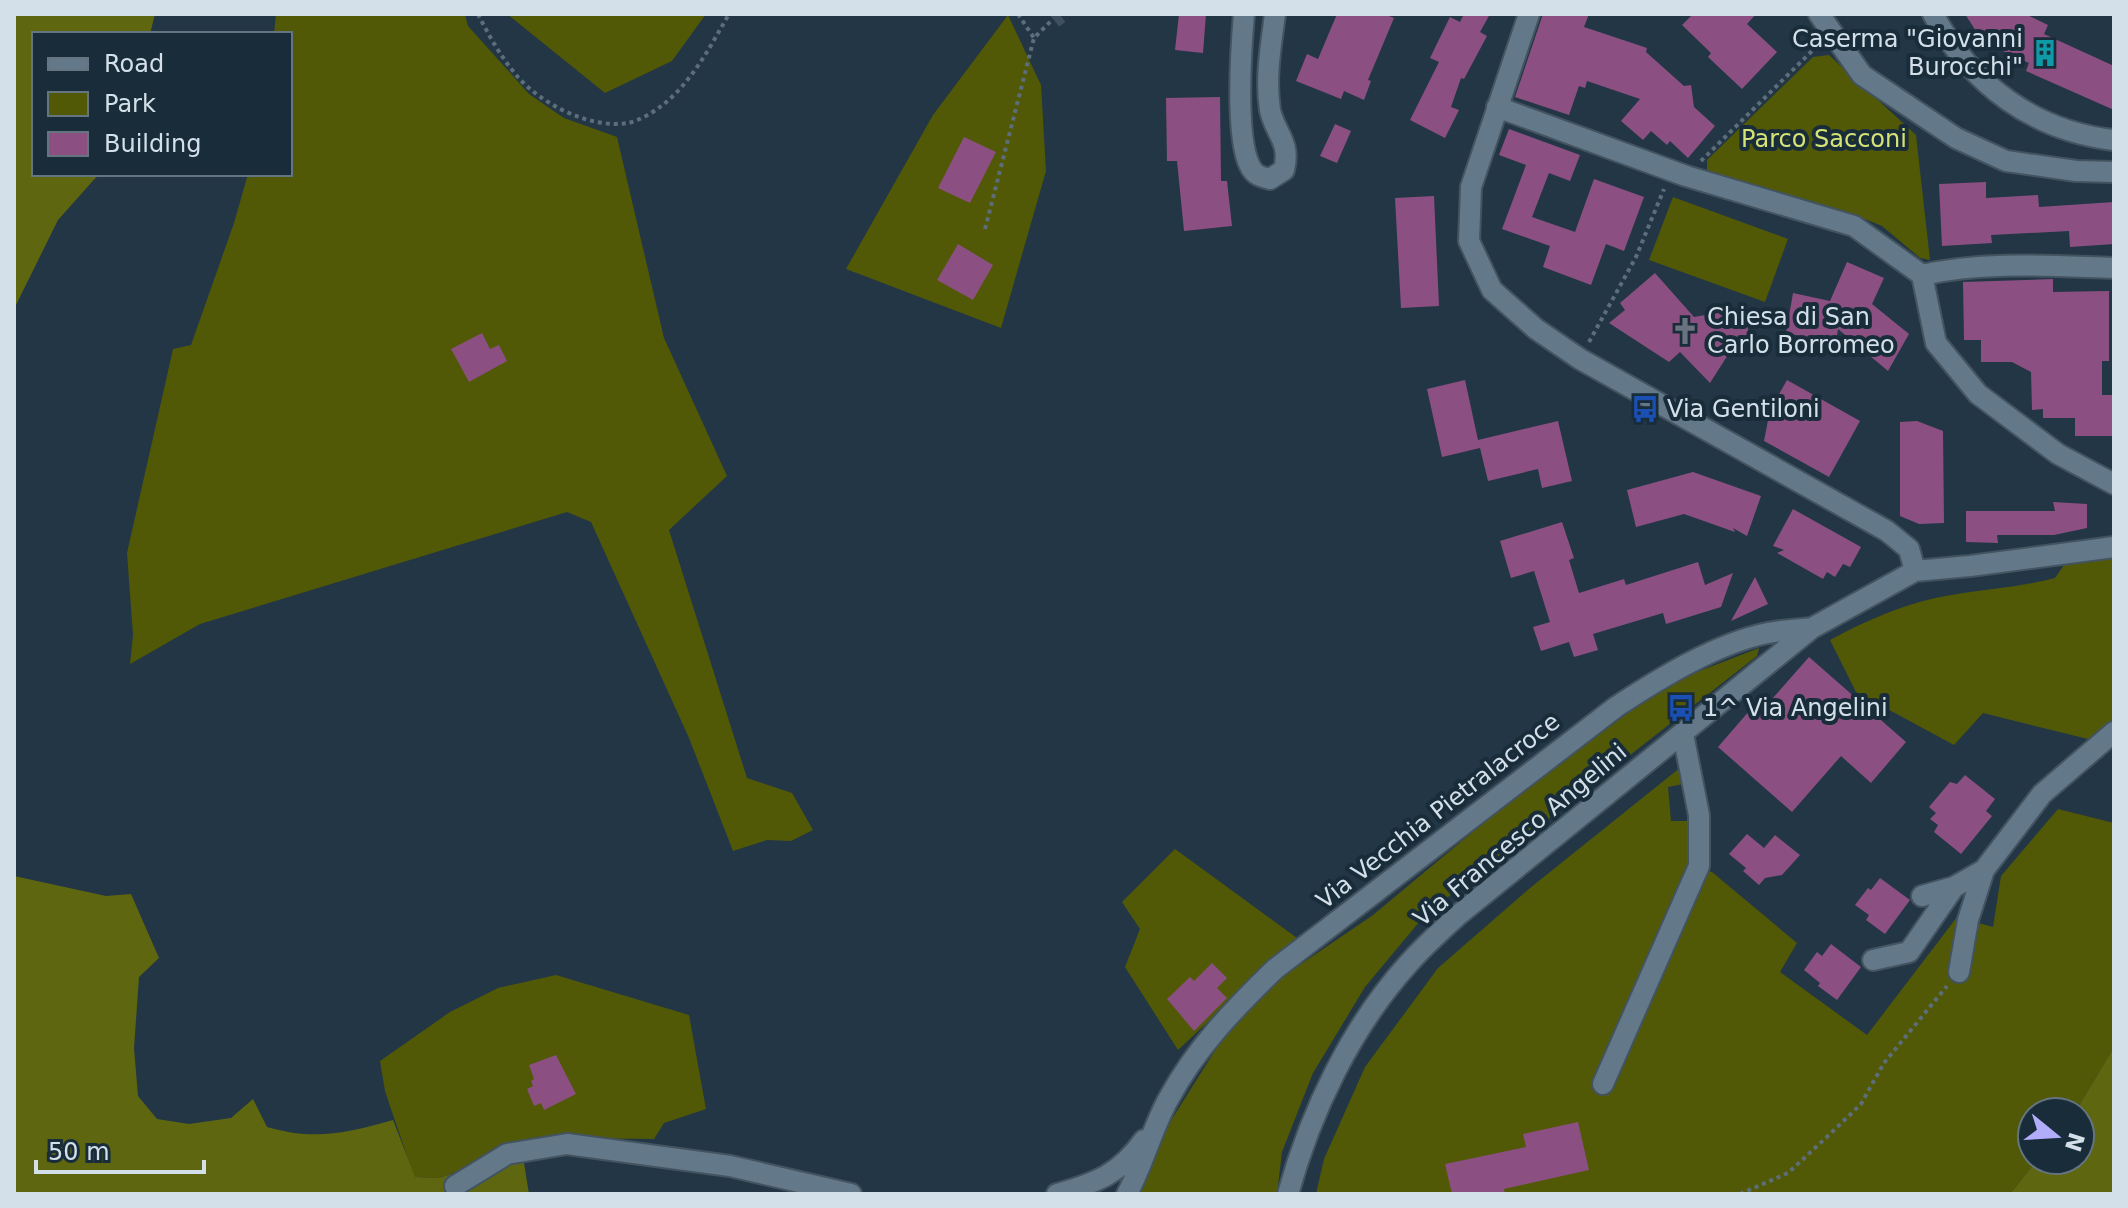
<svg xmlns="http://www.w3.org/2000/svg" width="2128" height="1208" viewBox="0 0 2128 1208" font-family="'DejaVu Sans',sans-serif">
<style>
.green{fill:#515806}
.forest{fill:#5f6610}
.building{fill:#8b5081}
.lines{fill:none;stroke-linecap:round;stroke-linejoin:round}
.minor-tunnel{stroke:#3e505e;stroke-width:20;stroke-dasharray:20 10;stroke-linecap:butt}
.minor-casing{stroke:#435460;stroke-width:24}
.path{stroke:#5d6e7b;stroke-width:4;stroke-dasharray:4 4;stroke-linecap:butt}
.minor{stroke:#637889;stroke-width:20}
.labels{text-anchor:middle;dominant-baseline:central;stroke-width:8;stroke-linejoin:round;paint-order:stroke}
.poi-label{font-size:24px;fill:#d4e0e9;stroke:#192c3a;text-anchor:start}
.park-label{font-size:24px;fill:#d5e276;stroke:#192c3a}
.street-label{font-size:24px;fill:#d4e0e9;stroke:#192c3a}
</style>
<rect width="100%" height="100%" fill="#233645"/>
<path class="green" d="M276 14H465L468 26 529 94 564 118 617 137 664 338 727 476 669 530 747 778 792 793 813 830 791 841 767 840 733 851 689 738 591 522 567 512 200 624 130 664 133 635 127 553 173 349 191 345 234 223 248 174H290V34H274Z
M507 14H706L672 61 605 93Z
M1008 15 1041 85 1046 171 1001 328 846 269 933 115Z
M1829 55 1916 135 1930 260 1920 258 1882 226 1850 213 1811 204 1707 172V160L1813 57Z
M1673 197 1788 239 1765 302 1649 260Z
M2114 554V722L2092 740 1983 713 1954 745 1856 692 1830 640C1869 619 1908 602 1951 595 1986 589 2021 587 2055 578L2066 562Z
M1759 648 1757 656 1425 915 1365 987 1313 1073 1282 1152 1277 1194H1137L1160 1138 1226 1033 1266 988 1373 915 1493 815 1666 684Z
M1681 767 1683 784 1668 787 1671 821H1692V867L1712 872 1797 943 1780 972 1867 1035 1957 917 1993 927 2001 876 2058 809 2114 823V1047L2075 1112H2032V1160H2037L2010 1194H1316L1324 1159 1365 1067 1438 968 1530 888Z
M1175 849 1297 938 1178 1050 1125 967 1140 929 1122 902Z
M556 975 689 1015 706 1109 664 1123 654 1139 547 1138 439 1178 414 1177 385 1091 380 1061 450 1012 498 988Z"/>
<path class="forest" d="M14 14H155L150 34H34V174H99L58 220 14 309Z
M14 876 106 896 131 894 159 958 139 977 134 1048 138 1096 157 1119 189 1124 231 1118 253 1099 267 1127C315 1141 346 1133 393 1120L415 1177 439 1178 471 1167 523 1157 529 1194H14Z
M2114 1047V1194H2010L2037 1160H2080V1112H2075Z"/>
<path class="building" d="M1179 14H1206L1203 53 1175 50Z
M1337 14H1384L1394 18 1368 80 1371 81 1364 100 1344 91 1341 99 1296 81 1307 54 1318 59Z
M1464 14H1490L1480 32 1487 36 1464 79 1461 78 1451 107 1459 110 1445 138 1410 120 1439 62 1430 58 1450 17 1460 22Z
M1543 14H1589L1584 27 1647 48 1646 52 1684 86 1691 85 1694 107 1715 126 1688 158 1670 141 1667 145 1651 131 1643 140 1621 121 1640 99 1587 81 1585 88 1579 86 1569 115 1515 97Z
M1693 14H1756L1747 24 1777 52 1742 89 1708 57 1711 53 1682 25Z
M1965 14H2025L2048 25 2044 34 2114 66V110L2026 71 2029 63 1983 42Z
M1220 97 1221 181H1227L1232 226 1184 231 1177 161H1167L1166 98Z
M1335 124 1351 131 1337 163 1320 156Z
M1509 129 1580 155 1570 181 1549 173 1532 217 1575 232 1594 179 1644 197 1624 251 1606 244 1591 285 1543 267 1550 246 1502 229 1526 165 1499 155Z
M964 137 996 152 970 203 938 188Z
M1986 182V198L2038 195 2039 207 2114 202V244L2070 247 2069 231 1991 235 1992 243 1942 246 1939 184Z
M1434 196 1439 306 1401 308 1395 198Z
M958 244 993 265 973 300 937 280Z
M1847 262 1884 278 1872 304 1909 334 1888 371 1838 329 1836 343 1786 333 1793 293 1830 301Z
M1655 273 1694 317 1744 308 1750 340 1731 350 1710 383 1680 352 1669 362 1609 323 1625 310 1620 303Z
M2053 279V292L2109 291V361H2102V395H2113V436H2075V418H2043V409L2032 410 2031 372 2012 362H1981V340H1964L1963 282Z
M482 333 490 349 499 345 507 361 469 382 451 349Z
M1465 380 1478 440 1558 421 1572 481 1542 488 1538 469 1488 481 1480 448 1442 457 1427 389Z
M1787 380 1860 421 1829 477 1764 441 1770 410Z
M1917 421 1943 431 1944 523 1919 524 1900 516V422Z
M1693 472 1761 496 1747 536 1733 528 1735 532 1684 514 1636 527 1627 490Z
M2053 502 2087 504V528L2054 535H1997L1998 543 1966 542V511H2055Z
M1793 509 1861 547 1850 567 1843 564 1835 577 1827 572 1823 579 1777 553 1784 550 1773 546Z
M1562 522 1574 558 1569 560 1579 593 1624 579 1626 585 1698 562 1705 585 1733 573 1721 607 1666 624 1663 613 1593 634 1598 650 1574 657 1569 642 1541 651 1533 627 1550 622 1534 571 1511 578 1500 541Z
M1755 577 1768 604 1731 621Z
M1809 657 1906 742 1871 783 1841 756 1792 812 1718 747 1750 710 1757 716Z
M1965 775 1995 799 1986 811 1992 816 1961 854 1934 832 1938 825 1930 819 1936 813 1929 807 1950 782 1957 784Z
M1747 834 1764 848 1775 835 1800 855 1782 875 1765 878 1759 885 1743 871 1746 868 1729 854Z
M1880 878 1910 900 1885 934 1866 920 1869 915 1855 905 1868 888 1871 890Z
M1831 944 1861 967 1837 1000 1818 986 1820 983 1804 970 1817 952 1822 956Z
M1212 963 1227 978 1217 988 1227 998 1194 1031 1167 999 1190 977 1194 981Z
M556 1055 576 1094 544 1110 541 1103 534 1106 527 1089 533 1086 531 1081 534 1079 529 1065Z
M1578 1122 1589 1170 1504 1189 1505 1194H1452L1445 1164 1526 1147 1523 1134Z"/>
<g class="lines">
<path class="minor-tunnel" d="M1053 19 1059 14"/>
<g class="minor-casing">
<path id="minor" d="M1244 14C1241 48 1235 137 1250 166 1254 175 1261 177 1270 179L1284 170C1291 141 1275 134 1270 110 1265 77 1271 46 1275 14
M1529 14 1471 187 1469 241 1492 290 1536 329 1580 359 1887 531 1909 549 1915 571
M1819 14 1862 75 1956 138 2006 161 2076 171 2114 172
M1933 14C1971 84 2033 131 2114 140
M1497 107 1686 176 1854 226 1922 275
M2114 268C2049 266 1985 261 1922 275L1936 343 1978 394 2058 454 2114 484
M1922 896 1954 887
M1873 960 1909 952 1954 887 1984 870 2042 794 2114 732
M1959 972 1968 920 1984 870
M1603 1084 1699 866V815L1683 734
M455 1186 507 1154 567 1144 730 1166 851 1194
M1057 1194C1096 1183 1120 1174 1144 1140
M1127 1194C1144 1163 1152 1128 1169 1098 1196 1048 1234 1009 1275 969L1616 707C1660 678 1717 643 1768 633 1783 630 1798 630 1812 628
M1288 1194C1311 1111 1351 1027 1409 963 1424 946 1441 931 1457 916L1812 628 1915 571 1970 566 2114 547"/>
</g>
<path class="path" d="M478 14C489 36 501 57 517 76 541 104 590 129 627 123 637 122 652 113 660 107 691 84 710 47 729 14
M1018 14 1034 38
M1701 161 1817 46
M985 229 1034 38 1053 19
M1589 342 1636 257 1664 189
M1740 1194 1788 1173 1829 1135 1861 1104 1884 1063 1947 986"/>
<use href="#minor" class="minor"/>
</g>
<defs>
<g id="building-bare" transform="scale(2.16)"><path d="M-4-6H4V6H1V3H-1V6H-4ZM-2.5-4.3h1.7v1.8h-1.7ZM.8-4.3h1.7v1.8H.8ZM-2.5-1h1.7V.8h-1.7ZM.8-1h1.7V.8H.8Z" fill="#0f9aa8" stroke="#192c3a" stroke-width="2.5" paint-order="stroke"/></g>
<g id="church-bare" transform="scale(2.16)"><path d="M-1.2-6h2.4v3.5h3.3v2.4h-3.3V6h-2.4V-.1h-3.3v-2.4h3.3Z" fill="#6b7280" stroke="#192c3a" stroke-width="2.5" paint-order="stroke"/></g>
<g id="bus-bare" transform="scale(2.16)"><path d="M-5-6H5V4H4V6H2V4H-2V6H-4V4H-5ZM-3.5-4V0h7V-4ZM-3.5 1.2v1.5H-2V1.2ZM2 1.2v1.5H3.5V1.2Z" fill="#1a4fb4" stroke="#192c3a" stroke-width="2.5" paint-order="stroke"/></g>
</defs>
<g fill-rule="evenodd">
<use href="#building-bare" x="2045" y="53"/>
<use href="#church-bare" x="1685" y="331"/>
<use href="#bus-bare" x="1645" y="409"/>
<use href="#bus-bare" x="1681" y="708"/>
</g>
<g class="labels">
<g class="poi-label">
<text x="2023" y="39" text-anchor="end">Caserma "Giovanni<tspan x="2023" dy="28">Burocchi"</tspan></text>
<text x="1707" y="317">Chiesa di San<tspan x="1707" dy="28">Carlo Borromeo</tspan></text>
<text x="1667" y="409">Via Gentiloni</text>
<text x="1703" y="708">1^ Via Angelini</text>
</g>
<g class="park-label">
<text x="1824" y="139">Parco Sacconi</text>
</g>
<g class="street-label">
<text transform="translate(1438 811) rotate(-38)">Via Vecchia Pietralacroce</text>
<text transform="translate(1520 835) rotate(-40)">Via Francesco Angelini</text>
</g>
</g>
<rect width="2128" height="1208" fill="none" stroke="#d4e0e9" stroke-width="32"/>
<rect x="32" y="32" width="260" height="144" fill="#192c3a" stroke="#647480" stroke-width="2"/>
<rect x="48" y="58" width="40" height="12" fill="#637889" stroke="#647480" stroke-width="2"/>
<text x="104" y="72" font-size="24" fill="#d4e0e9">Road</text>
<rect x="48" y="92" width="40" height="24" fill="#515806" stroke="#647480" stroke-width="2"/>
<text x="104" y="112" font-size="24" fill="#d4e0e9">Park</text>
<rect x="48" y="132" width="40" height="24" fill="#8b5081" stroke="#647480" stroke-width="2"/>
<text x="104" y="152" font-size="24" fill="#d4e0e9">Building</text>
<g transform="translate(2056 1136) rotate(108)"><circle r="38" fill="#192c3a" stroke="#647480" stroke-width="2"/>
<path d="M0-6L14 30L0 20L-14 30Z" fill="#b1adfa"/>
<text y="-12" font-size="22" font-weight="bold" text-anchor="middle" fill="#d4e0e9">N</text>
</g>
<path d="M36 1160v12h168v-12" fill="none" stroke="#d4e0e9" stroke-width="4"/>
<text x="48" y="1160" font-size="24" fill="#d4e0e9" stroke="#192c3a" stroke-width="6" paint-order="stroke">50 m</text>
</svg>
